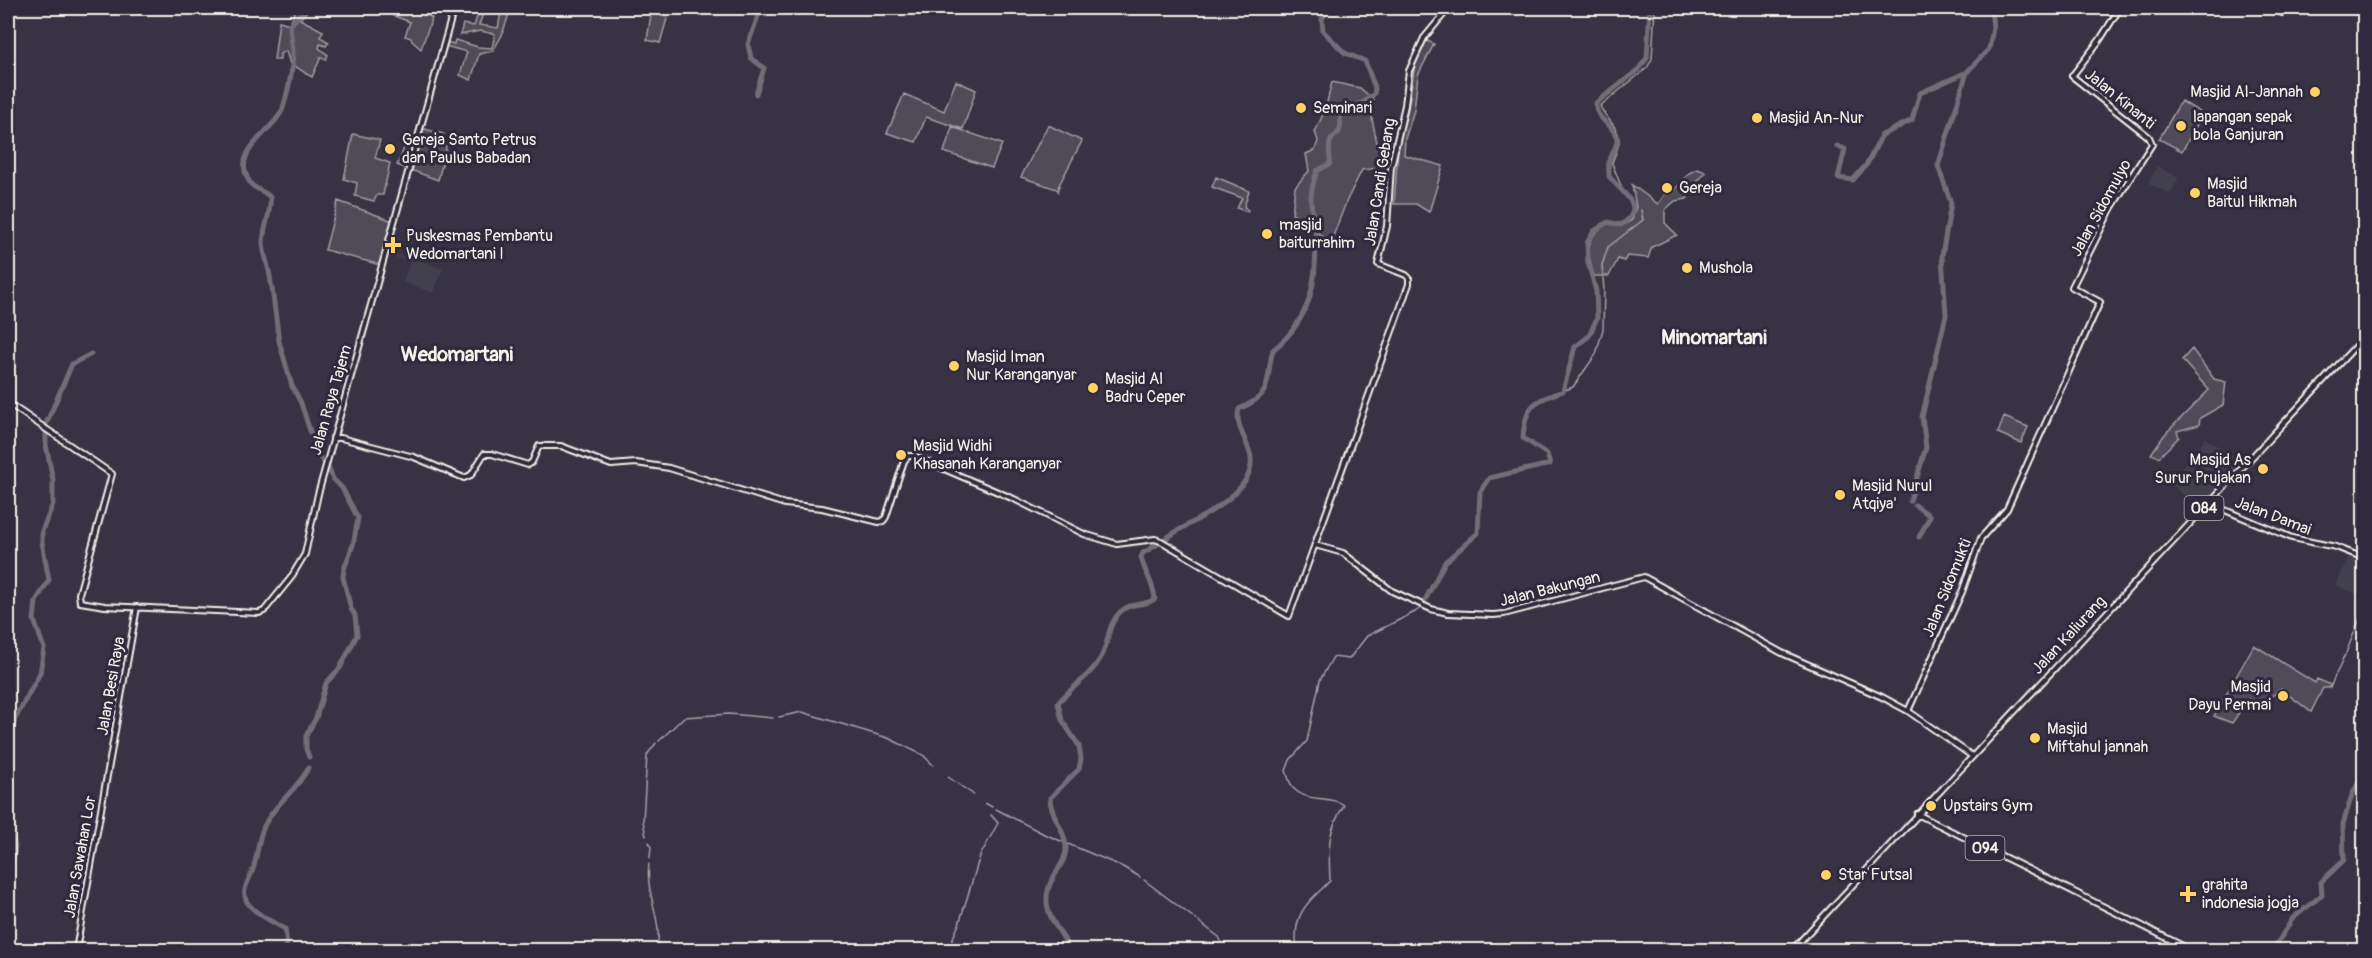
<svg xmlns="http://www.w3.org/2000/svg" width="2372" height="958" viewBox="0 0 2372 958" font-family="Pangolin,sans-serif">
<style>
.built{fill:#433f4e}
.green{fill:#504b59;stroke:#a29ea0;stroke-width:1.5}
.lines{fill:none;stroke-linecap:round;stroke-linejoin:round}
.stream{stroke:#a6a2a4;stroke-width:1.5}
.river{stroke:#726e77;stroke-width:5}
.major-casing{stroke:#f4f1e8;stroke-width:8}
.major{stroke:#2f2a3d;stroke-width:4}
.poi-dot{fill:#ffd166;stroke:#2f2a3d;stroke-width:2}
.labels{text-anchor:middle;dominant-baseline:central;stroke-width:6;stroke-linejoin:round;paint-order:stroke}
.shield{fill:#2f2a3d;stroke:#b9b5b5;stroke-width:1.5}
.shield-label{font-size:15px;font-weight:bold;fill:#f4f1e8}
.poi-label{font-size:16px;fill:#f4f1e8;stroke:#2f2a3d;text-anchor:start}
.street-label{font-size:16px;fill:#f4f1e8;stroke:#2f2a3d}
.quarter-label{font-size:20px;font-weight:bold;fill:#f4f1e8;stroke:#2f2a3d}
</style>
<rect width="100%" height="100%" fill="#373244"/>
<filter id="ink" filterUnits="userSpaceOnUse"><feTurbulence type="fractalNoise" baseFrequency=".0167" numOctaves="2"/><feDisplacementMap in="SourceGraphic" scale="12" xChannelSelector="R" yChannelSelector="G"/><feConvolveMatrix kernelMatrix="1 2 1 2 8 2 1 2 1" color-interpolation-filters="sRGB"/></filter>
<g filter="url(#ink)">
<path class="built" d="M2157 166 2179 178 2170 194 2148 183Z
M386 251 411 258 412 256 443 269 433 293 403 282 410 262 385 254Z
M2205 438 2244 463 2202 510 2169 483Z
M2349 557 2364 563V597L2335 585Z"/>
<path class="green" d="M296 8H310L300 19 323 31 320 37 329 42 326 46 320 44 319 48 328 55 326 59 321 57 312 77C303 73 299 67 290 64L286 51 280 54V60H274L279 21 290 24Z
M373 8H397L396 11 405 14 407 10 414 11 416 8 432 18 421 49 412 41 411 38 405 36 410 22Z
M480 8H485L479 25 498 28 502 8H511L502 35 493 51 479 54 471 80 460 75 467 52 445 46 446 42 454 44 455 40 478 47 492 48 495 34 480 31 460 35 463 24 474 26Z
M652 8H670L660 43 647 40Z
M1426 40 1434 44 1418 75 1414 110 1405 139 1404 155 1443 166 1429 212 1416 204H1394L1399 136 1407 114 1416 58Z
M956 81 976 90 963 129 926 117 916 142 887 133 904 94 944 111Z
M1332 82 1360 88 1373 99 1372 119 1379 152 1391 156V171L1379 168 1362 170 1347 200 1330 244 1304 220 1292 214 1295 187 1309 171 1306 154 1315 150 1318 141 1315 132 1325 110Z
M2181 101 2203 114 2182 151 2159 139Z
M1048 125 1082 141 1058 187 1060 185 1058 191 1057 189 1021 177Z
M952 127 1002 144 992 168 944 152Z
M421 128 444 134 446 149 438 180 397 165 405 146 415 149Z
M353 134 380 140 375 158 390 163 383 195H377L374 201 355 196 357 183 344 179Z
M1697 169 1706 172 1693 186 1687 199 1675 201 1665 210V223L1677 235 1652 247 1648 258 1627 256 1624 261 1618 259 1609 276H1594C1587 251 1583 237 1609 223L1622 226 1632 220 1636 207 1632 185 1658 204 1668 190 1672 193 1689 173Z
M1216 177 1249 191 1244 207 1248 210 1247 212 1237 208 1242 198 1212 187Z
M338 201 393 221 381 265 325 250Z
M2192 349 2214 379 2226 382 2223 405 2200 418 2199 425 2177 431 2179 437 2159 457 2151 454 2165 434 2209 390 2182 360Z
M2004 417 2028 427 2021 443 1998 433Z
M2254 645 2315 683 2317 679 2331 685 2329 688H2323L2311 712 2281 689 2263 703 2248 699 2232 723 2214 716Z"/>
<g class="lines">
<path class="stream" d="M1621 186 1612 163C1614 156 1620 146 1619 139 1619 127 1604 117 1600 106L1647 68 1652 59 1655 8
M1563 391 1573 387 1596 354 1603 329 1604 290 1602 265 1608 247 1643 220 1641 210
M2355 631 2364 609
M2346 653 2354 633
M2342 660 2345 655
M2336 674 2342 662
M2330 688 2335 676
M779 717 802 712 888 738 923 755 933 765
M659 741 684 717 729 714 773 718
M948 777 974 795
M985 803 992 807
M996 809 1044 834 1121 866 1140 877
M646 836 643 821 647 755 656 743
M649 842 651 847 650 858
M649 864C645 896 663 918 657 950
M1144 880 1219 937 1222 943
M1225 948 1226 950
M950 950 952 940 959 924 980 856 998 823 991 815
M1297 950C1292 914 1306 904 1330 881 1329 848 1326 834 1344 805 1330 795 1308 803 1294 789 1290 785 1288 776 1286 771L1290 760 1307 741 1320 680 1333 657 1349 659 1367 636 1415 612 1422 607"/>
<path class="river" d="M1966 73 1989 49 1993 28 1991 8
M756 94 764 68 751 58 748 44 761 8
M1837 146 1845 149 1838 178 1853 180 1867 164 1882 135 1912 120 1920 93 1967 72 1938 166 1951 203 1942 256 1946 315 1922 417 1926 447 1910 501
M271 285C271 271 264 258 263 243 263 227 272 212 270 197 264 191 255 189 251 184 227 151 275 132 283 108 288 91 293 71 293 53 293 44 290 35 290 25L307 8
M272 288 279 341 292 386 301 403 318 456 328 466 333 479 342 488 358 518 353 545 344 569 343 577 351 609 355 615 357 635 340 668 326 683 316 718 306 736V749L309 757
M1915 505 1930 516 1919 537
M1422 606 1445 562 1478 533 1480 492 1489 478 1550 464 1547 454 1523 438C1525 406 1533 401 1563 391L1575 347 1589 336 1597 318 1596 291 1588 262 1587 243 1594 231 1608 222 1621 225C1649 207 1621 193 1609 176 1609 171 1608 165 1609 161 1611 154 1618 146 1617 139 1615 124 1594 120 1596 103L1638 70 1647 58 1650 8
M8 744 15 719 40 673 44 648 34 620 36 601 49 580 42 542V531L53 504V480L46 445V424L72 364 91 354
M8 824 15 846 13 861 8 866
M283 950 287 944 285 929C273 922 255 914 247 902 241 891 248 882 252 872 259 854 257 835 268 819 279 800 299 788 308 768
M1070 950C1064 936 1051 923 1048 909 1041 880 1067 868 1066 847 1065 828 1050 816 1050 798L1079 769 1081 759 1079 746 1062 720 1058 703C1071 687 1090 677 1100 659 1110 643 1106 626 1120 612 1132 601 1144 607 1155 599 1154 583 1144 572 1141 557L1143 553C1156 546 1167 537 1179 530 1202 517 1255 491 1251 458 1249 442 1234 426 1239 409 1276 393 1264 382 1273 350 1315 316 1318 274 1315 225 1314 216 1310 206 1311 198 1311 189 1314 180 1317 171L1330 164C1331 157 1327 146 1331 140 1334 135 1339 135 1340 129 1342 123 1339 117 1341 110L1364 102 1374 94 1375 88 1365 61 1345 53 1323 31 1322 19 1328 8
M2273 950 2293 918 2322 895 2321 882 2344 860 2343 824 2352 795 2364 771"/>
<g class="major-casing">
<path id="major" d="M2273 8 2282 13 2285 8
M8 403 112 474 79 594 80 602 105 606 259 613 264 611 290 579 305 554 318 494 454 8
M333 438H341L414 457 464 478 471 475 484 454H492L528 465 532 462 539 446H561L611 465 636 463 669 468 785 504 822 508 879 522 883 521 886 517 904 461 908 456H914L1014 499 1084 534 1117 544 1155 539 1161 541 1289 616 1409 284V278L1406 275 1378 264 1387 226 1391 167 1405 105 1409 71 1424 38 1449 8
M2208 503 2292 538 2336 547 2364 558
M1315 545 1343 553 1392 591 1431 609 1448 613 1493 615 1504 614 1644 577 1782 653 1882 697 1908 711 1972 756
M1908 711 1962 592 1981 538 2007 509 2100 302 2072 287 2112 207 2152 144 2149 137 2072 76 2099 41 2120 8
M1917 814 2191 950
M76 950 137 607
M1792 950 2364 337"/>
</g>
<use href="#major" class="major"/>
</g>
</g>
<g class="poi-dot">
<circle cx="2315" cy="92" r="6"/>
<circle cx="1301" cy="108" r="6"/>
<circle cx="1757" cy="118" r="6"/>
<circle cx="2181" cy="126" r="6"/>
<circle cx="390" cy="149" r="6"/>
<circle cx="1667" cy="188" r="6"/>
<circle cx="2195" cy="193" r="6"/>
<circle cx="1267" cy="234" r="6"/>
<path d="M390 236h6v6h6v6h-6v6h-6v-6h-6v-6h6z"/>
<circle cx="1687" cy="268" r="6"/>
<circle cx="954" cy="366" r="6"/>
<circle cx="1093" cy="388" r="6"/>
<circle cx="901" cy="455" r="6"/>
<circle cx="2263" cy="469" r="6"/>
<circle cx="1840" cy="495" r="6"/>
<circle cx="2283" cy="696" r="6"/>
<circle cx="2035" cy="738" r="6"/>
<circle cx="1931" cy="806" r="6"/>
<circle cx="1826" cy="875" r="6"/>
<path d="M2185 885h6v6h6v6h-6v6h-6v-6h-6v-6h6z"/>
</g>
<g class="labels">
<g class="shield">
<rect x="2184.5" y="496" width="39" height="24" rx="4.5"/>
<rect x="1965.5" y="836" width="39" height="24" rx="4.5"/>
</g>
<g class="shield-label">
<text x="2204" y="508">084</text>
<text x="1985" y="848">094</text>
</g>
<g class="poi-label">
<text x="2303" y="92" text-anchor="end">Masjid Al-Jannah</text>
<text x="1313" y="108">Seminari</text>
<text x="2193" y="117">lapangan sepak<tspan x="2193" dy="18">bola Ganjuran</tspan></text>
<text x="1769" y="118">Masjid An-Nur</text>
<text x="402" y="140">Gereja Santo Petrus<tspan x="402" dy="18">dan Paulus Babadan</tspan></text>
<text x="2207" y="184">Masjid<tspan x="2207" dy="18">Baitul Hikmah</tspan></text>
<text x="1679" y="188">Gereja</text>
<text x="1279" y="225">masjid<tspan x="1279" dy="18">baiturrahim</tspan></text>
<text x="406" y="236">Puskesmas Pembantu<tspan x="406" dy="18">Wedomartani I</tspan></text>
<text x="1699" y="268">Mushola</text>
<text x="966" y="357">Masjid Iman<tspan x="966" dy="18">Nur Karanganyar</tspan></text>
<text x="1105" y="379">Masjid Al<tspan x="1105" dy="18">Badru Ceper</tspan></text>
<text x="913" y="446">Masjid Widhi<tspan x="913" dy="18">Khasanah Karanganyar</tspan></text>
<text x="2251" y="460" text-anchor="end">Masjid As<tspan x="2251" dy="18">Surur Prujakan</tspan></text>
<text x="1852" y="486">Masjid Nurul<tspan x="1852" dy="18">Atqiya'</tspan></text>
<text x="2271" y="687" text-anchor="end">Masjid<tspan x="2271" dy="18">Dayu Permai</tspan></text>
<text x="2047" y="729">Masjid<tspan x="2047" dy="18">Miftahul jannah</tspan></text>
<text x="1943" y="806">Upstairs Gym</text>
<text x="1838" y="875">Star Futsal</text>
<text x="2202" y="885">grahita<tspan x="2202" dy="18">indonesia jogja</tspan></text>
</g>
<g class="street-label">
<text transform="translate(2120 99) rotate(39)">Jalan Kinanti</text>
<text transform="translate(1380 182) rotate(-81)">Jalan Candi Gebang</text>
<text transform="translate(2101 208) rotate(-61)">Jalan Sidomulyo</text>
<text transform="translate(331 400) rotate(-74)">Jalan Raya Tajem</text>
<text transform="translate(2273 516) rotate(21)">Jalan Damai</text>
<text transform="translate(1947 588) rotate(-68)">Jalan Sidomukti</text>
<text transform="translate(1550 589) rotate(-14)">Jalan Bakungan</text>
<text transform="translate(2069 635) rotate(-47)">Jalan Kaliurang</text>
<text transform="translate(111 686) rotate(-80)">Jalan Besi Raya</text>
<text transform="translate(80 857) rotate(-80)">Jalan Sawahan Lor</text>
</g>
<g class="quarter-label">
<text x="1714" y="337">Minomartani</text>
<text x="457" y="354">Wedomartani</text>
</g>
</g>
<rect width="2372" height="958" fill="none" stroke="#2f2a3d" stroke-width="30"/>
<rect x="15" y="15" width="2342" height="928" fill="none" stroke="#f4f1e8" stroke-width="2" filter="url(#ink)"/>
</svg>
